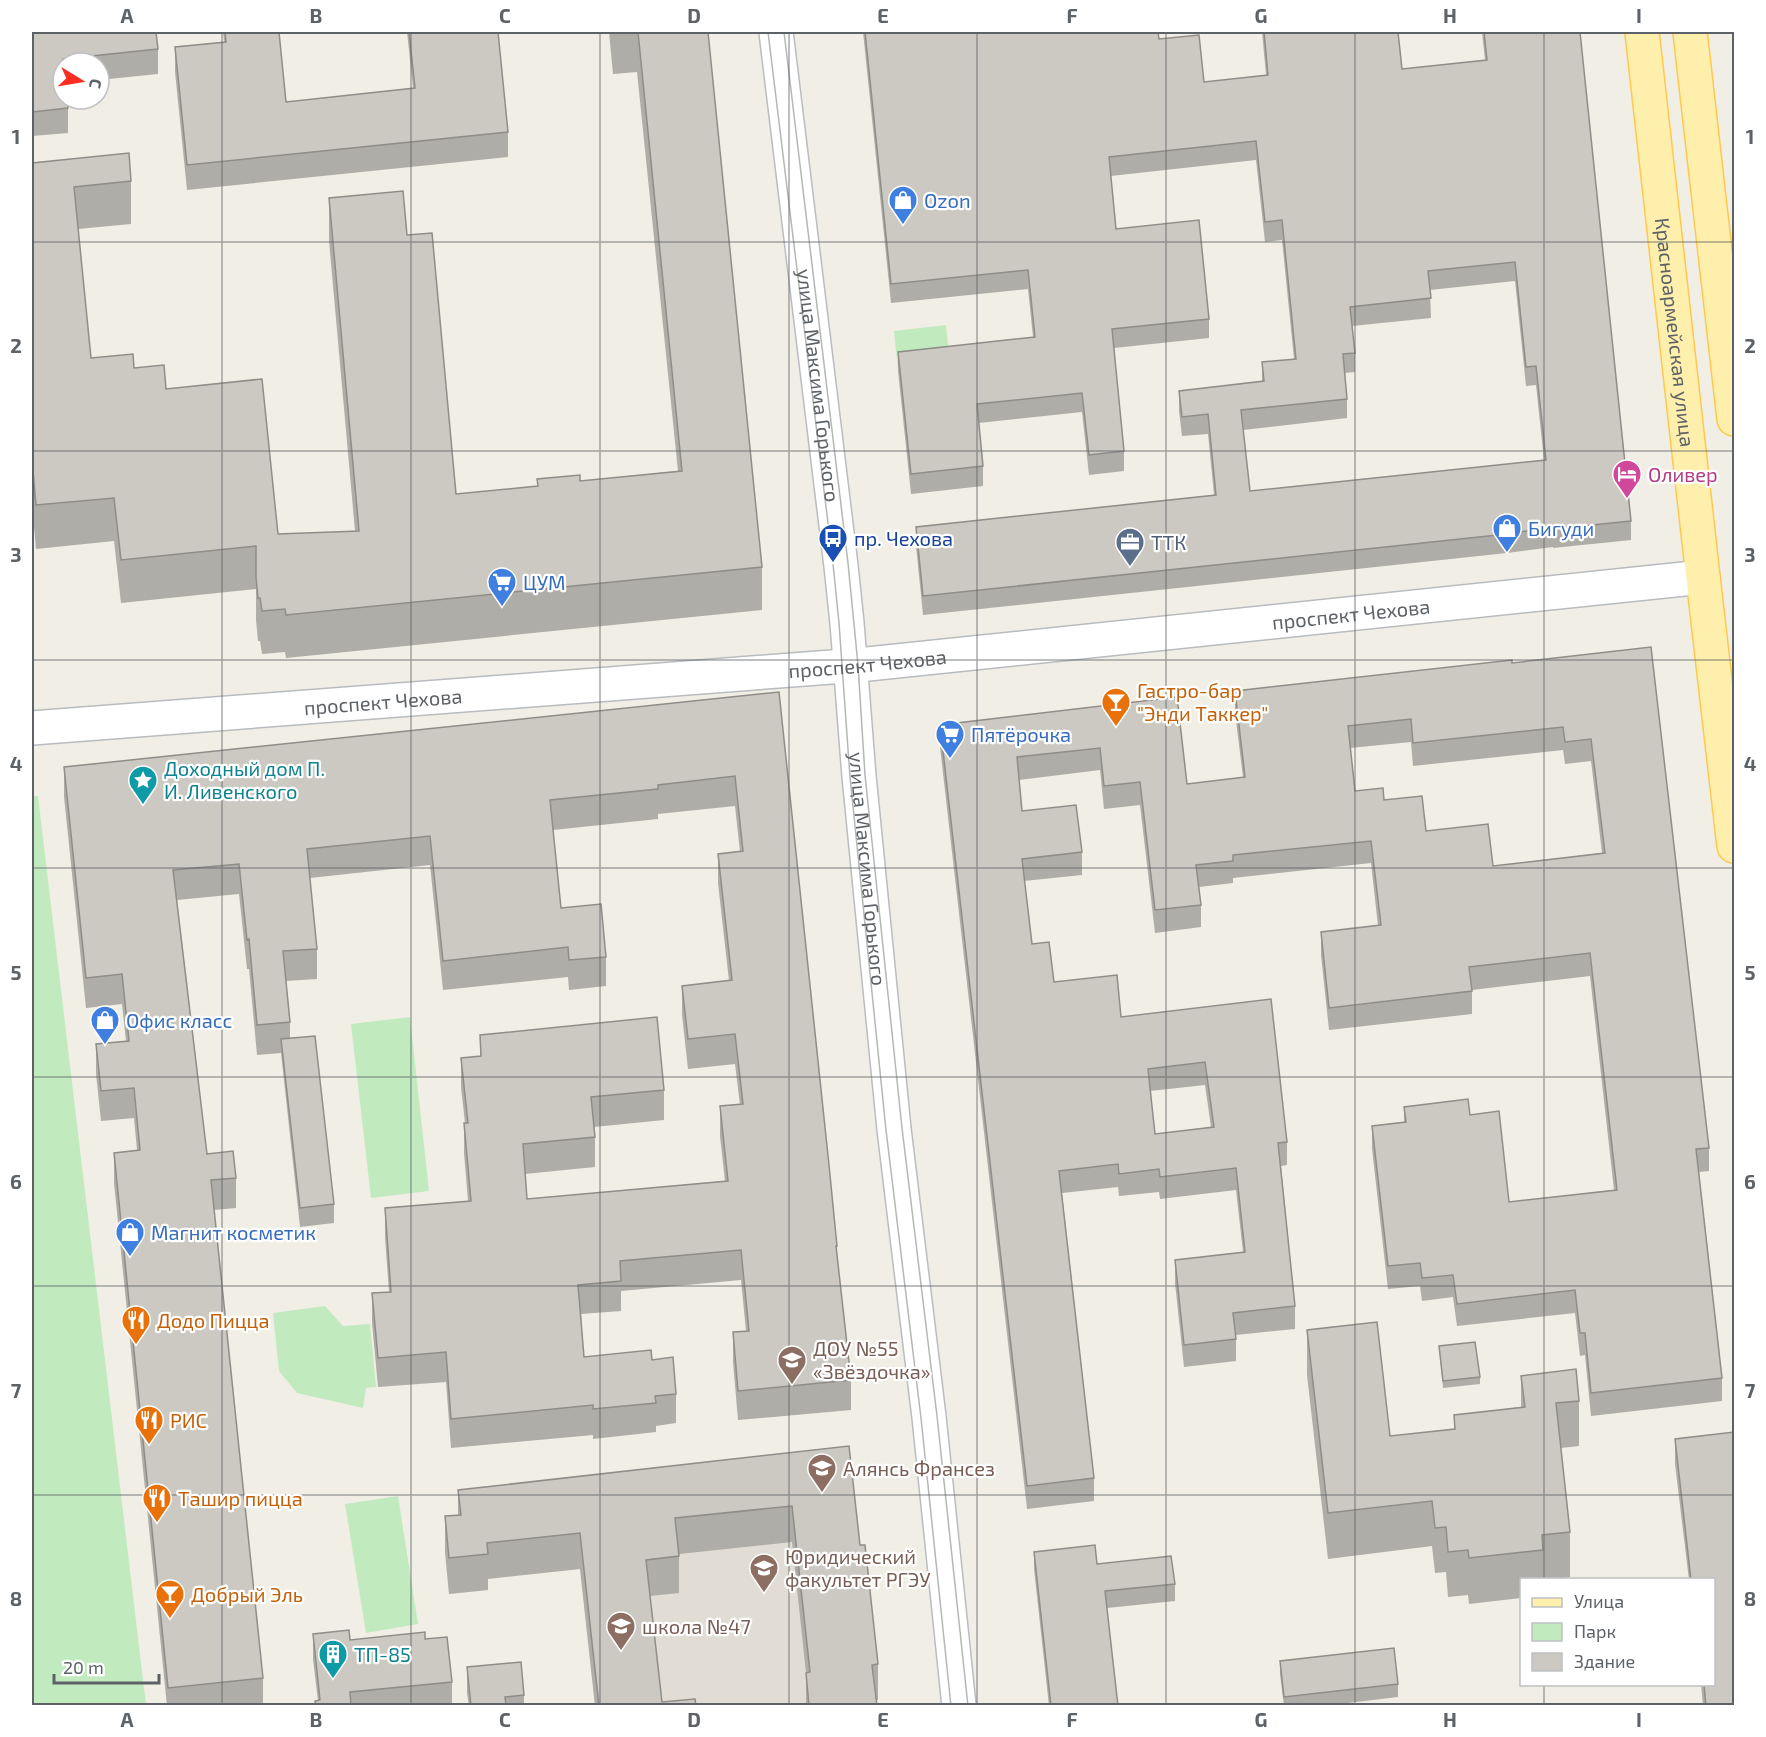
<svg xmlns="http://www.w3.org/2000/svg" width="1766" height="1737" viewBox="0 0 1766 1737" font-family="'Exo 2',sans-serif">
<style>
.education{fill:#e1ddd4}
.green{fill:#c1ebbf}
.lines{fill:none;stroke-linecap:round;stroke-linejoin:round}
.tertiary-casing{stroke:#b8bcc0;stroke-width:36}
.secondary-casing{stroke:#b9bdc2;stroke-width:36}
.primary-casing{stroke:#ffc950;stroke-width:36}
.tertiary{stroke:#fff;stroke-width:33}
.secondary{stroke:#fff;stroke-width:33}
.primary{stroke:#ffefac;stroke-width:33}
.tram{stroke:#b5b6b7;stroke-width:1.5}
.wall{fill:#afada7;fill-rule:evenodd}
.building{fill:#ccc9c2;stroke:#8f8d88;stroke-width:1.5;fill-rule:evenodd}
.grid{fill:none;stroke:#5d6267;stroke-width:1.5;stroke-opacity:0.55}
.labels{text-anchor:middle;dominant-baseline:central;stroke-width:4.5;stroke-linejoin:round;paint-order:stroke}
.shop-label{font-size:20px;fill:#366cbe;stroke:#fff;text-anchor:start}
.street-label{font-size:20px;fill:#5d6267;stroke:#fff}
.hotel-label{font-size:20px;fill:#b23c85;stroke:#fff;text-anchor:start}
.transit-label{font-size:20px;fill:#164399;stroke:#fff;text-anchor:start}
.service-label{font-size:20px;fill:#4e5e75;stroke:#fff;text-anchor:start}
.food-label{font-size:20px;fill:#c56008;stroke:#fff;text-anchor:start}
.culture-label{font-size:20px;fill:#0d838f;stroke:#fff;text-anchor:start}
.education-label{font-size:20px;fill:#785e54;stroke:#fff;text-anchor:start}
.neatline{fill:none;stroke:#5d6267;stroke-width:2}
.grid-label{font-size:20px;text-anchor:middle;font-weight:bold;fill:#5d6267}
</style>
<rect width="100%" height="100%" fill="#f1eee5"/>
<path class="education" d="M849 1482 865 1581 878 1700 872 1701 873 1706 595 1705 580 1569 487 1579 488 1590 449 1594 445 1552Z"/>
<path class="green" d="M946 325 950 365 898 371 894 331Z
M32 796H38L146 1705H32Z
M410 1017 429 1191 371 1198 351 1024Z
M325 1306 343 1326 370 1324 376 1387 366 1388 363 1408 297 1393 279 1371 273 1313Z
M398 1496 418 1624 366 1633 345 1504Z"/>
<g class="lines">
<g class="tertiary-casing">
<g id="tertiary">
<path id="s1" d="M32 728 858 665 1703 577"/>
</g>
</g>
<g class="secondary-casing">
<g id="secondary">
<path id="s2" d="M776 32 841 566 847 623 859 776 894 1129 929 1417 959 1706"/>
</g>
</g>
<g class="primary-casing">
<g id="primary">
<path id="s3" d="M1642 32 1703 577 1734 846"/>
<path d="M1690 32 1734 419"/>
</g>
</g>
<use href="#tertiary" class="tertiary"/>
<use href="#secondary" class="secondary"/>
<use href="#primary" class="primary"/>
<path class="tram" d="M768 32 833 564 839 623 850 777 886 1130 921 1418 951 1706
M784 32 848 563 858 665 865 775 902 1128 937 1416 968 1706"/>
</g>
<path class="wall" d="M32 32 158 49V74L99 80V63H63L68 108V133L32 136Z
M223 32H279L286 102 413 88 407 32H498L508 132V157L187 190 175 72V47L224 42Z
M609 32H708L762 567V610L286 658 285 652 262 654 260 641H258L256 620V589L121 603 114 541 36 549 32 503V163L131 181V224L78 229 91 358 134 368 166 389 278 534 355 531 329 241V198L407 235 456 494 537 486V479L580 481 678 471 637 72 613 74Z
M863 32H1158L1159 39 1204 82 1266 75 1262 32H1398L1402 69 1485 60 1482 32H1580L1631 521V540L1553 548V547L1507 553 923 615 916 546V527L1214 495 1208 434 1182 436 1179 411V391L1262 381V362L1294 359 1282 240 1265 242 1256 160 1111 176 1116 229 1209 319V338L1114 348 1124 451V471L1089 475 1082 412 979 423 983 466V486L911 494 898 371V352L1033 337 1028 289 891 303ZM1515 281 1526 386 1536 385 1544 460 1250 491 1243 430 1347 418V399L1345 373 1355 372V353L1352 326 1431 318 1430 290Z
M1651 647 1709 1148V1171L1699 1172 1722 1378V1401L1591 1416 1585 1355 1580 1356 1575 1313 1457 1326 1453 1297 1422 1301 1420 1286 1388 1289 1372 1149V1126L1404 1122V1107L1470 1115 1509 1202 1614 1190 1590 976 1472 990V1014L1329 1030 1321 955V932L1378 926 1371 863 1233 878V883L1199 887 1201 905V927L1155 933 1140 805 1104 809 1100 770 1019 780 1022 811 1082 852V875L1024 881 1032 944 1054 982 1121 1017 1271 999 1287 1142V1165L1281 1166 1295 1306V1329L1236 1335V1361L1184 1367 1175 1283V1260L1243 1252 1236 1190 1160 1199 1159 1192 1119 1196 1118 1187 1062 1193 1094 1478V1501L1027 1509 940 747V725L1177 697 1187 784 1243 777 1235 713V691L1512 663ZM1411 742 1413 766 1563 750 1565 764 1591 761 1602 853 1493 866 1426 831 1384 800 1355 791 1350 748ZM1205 1085 1211 1127 1155 1134 1150 1091Z
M779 692 837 1246V1259L851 1380V1410L738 1420 733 1362V1332L746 1331 741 1280 621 1291V1311L581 1314 584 1357 652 1360 676 1394V1423L656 1426V1432L593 1439V1435L451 1448 446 1382 378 1387 372 1323V1293L389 1292 385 1237V1208L468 1201 464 1153V1123H465L461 1087V1058L480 1056V1035L664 1090V1120L594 1127 595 1137V1167L525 1174 527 1199 725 1181 720 1136V1106L740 1105 735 1064 688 1069 682 1015V986L729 981 718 883V854L740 852 735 806 658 814V819L553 830 561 908 606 957V986L569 990 568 977 443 990 430 865 310 878 317 949V979L286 981 290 1022V1038L334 1204V1223L300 1227 281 1053 257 1055 249 969H247L239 894 177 900 207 1154 236 1178V1208L214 1210 263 1678V1706H167L114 1183V1153L137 1150 134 1118 101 1121 96 1074V1044L126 1041 122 1004 86 1008 64 797V767Z
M1307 1330 1390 1436 1454 1429V1415L1521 1407V1376L1579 1401V1446L1561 1448 1570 1532V1577L1548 1580H1521V1598L1469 1604 1468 1595 1448 1597 1446 1572 1435 1573 1432 1546 1328 1559 1307 1375Z
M1439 1346 1480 1377V1384L1443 1388Z
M1734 1432V1706H1703L1701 1684H1713V1580H1689L1675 1464V1439Z
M849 1446 860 1545 878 1664V1700H876L877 1706H806V1673L792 1542 679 1554V1593L650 1596 662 1702 696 1706H595L580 1569 488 1579V1590L449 1594 445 1552V1516L458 1515V1490Z
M1034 1552 1097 1564 1175 1584V1601L1107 1608 1118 1706H1049L1034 1569Z
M313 1634 350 1640 425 1639 452 1682V1706H315L318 1701 313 1659Z
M1280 1661 1398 1684V1697L1323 1706H1284L1280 1674Z
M467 1667 524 1695V1706H469L467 1693Z"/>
<path class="building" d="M32 32H156L158 49 63 59V99H67L68 108 32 112Z
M225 32H279L286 102 415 88 409 32H498L508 132 187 165 175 47 226 42Z
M638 32H708L762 567 286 615 285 609 262 611 260 598H258L256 577V546L121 560 114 498 36 505 32 460V163L129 153 131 181 74 187 91 358 133 354 134 368 164 365 166 389 262 379 278 534 359 531 329 198 403 191 407 235 432 233 456 494 538 486 537 479 580 475V481L682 471Z
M865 32H1158L1159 39 1199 35 1204 82 1268 75 1264 32H1398L1402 69 1487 60 1484 32H1580L1631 521 1553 529V527L1507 534 923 596 916 527 1216 495 1208 414 1182 417 1179 391 1264 381 1262 362 1296 359 1282 220 1265 222 1256 141 1109 157 1116 229 1199 220 1209 319 1112 329 1124 451 1089 455 1082 393 977 404 983 466 911 474 898 352 1035 337 1028 270 891 284ZM1515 262 1526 367 1536 366 1546 460 1250 491 1241 410 1347 399 1343 354 1355 353 1350 307 1431 298 1428 271Z
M1651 647 1709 1148 1696 1149 1722 1378 1591 1393 1585 1333H1580L1575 1290 1457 1304 1453 1275 1422 1278 1420 1263 1388 1266 1372 1126 1406 1122 1404 1107 1468 1099 1470 1115 1499 1111 1509 1202 1617 1190 1590 953 1469 967 1472 991 1329 1008 1321 932 1381 925 1371 841 1233 855V861L1196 865 1201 905 1155 910 1140 782 1104 786 1100 748 1017 757 1022 811 1076 805 1082 852 1022 859 1032 944 1049 942 1054 982 1117 975 1121 1017 1271 999 1287 1142 1278 1143 1295 1306 1233 1313 1236 1339 1184 1345 1175 1260 1245 1252 1236 1168 1160 1177 1159 1169 1119 1174 1118 1164 1059 1171 1094 1478 1027 1486 940 725 1177 697 1187 784 1245 777 1235 691 1512 660V663ZM1411 719 1413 743 1563 727 1565 742 1591 739 1605 853 1493 866 1488 824 1426 831 1422 796 1384 800 1383 788 1355 791 1348 726ZM1205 1062 1214 1127 1155 1134 1148 1069Z
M779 692 829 1165 837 1246H836L851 1380 738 1391 733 1332 749 1331 741 1250 620 1261 621 1281 578 1285 584 1357 651 1350 652 1360 673 1357 676 1394 655 1396 656 1403 593 1409V1405L451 1419 446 1352 378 1358 372 1293 391 1292 385 1208 471 1201 464 1123H468L461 1058 481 1056 480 1035 657 1017 664 1090 591 1097 595 1137 523 1144 527 1199 728 1181 720 1106 743 1104 735 1034 688 1039 682 986 732 980 718 854 743 851 735 776 658 785V789L550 800 561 908 601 904 606 957 569 960 568 947 443 961 430 836 307 849 317 949 283 951 290 1022 257 1025 249 939 247 940 239 864 173 870 207 1154 233 1151 236 1178 211 1180 263 1678 168 1688 114 1153 140 1150 134 1088 101 1091 96 1044 129 1041 122 974 86 978 64 767Z
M315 1036 334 1204 300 1208 281 1039Z
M1377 1322 1390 1436 1455 1429 1454 1415 1525 1407 1521 1376 1576 1369 1579 1401 1556 1403 1570 1532 1542 1535 1543 1550 1469 1558 1468 1550 1448 1552 1446 1527 1435 1528 1432 1501 1328 1513 1307 1330Z
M1475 1342 1480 1377 1443 1381 1439 1346Z
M1734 1432V1706H1706L1704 1684H1713V1580H1691L1675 1439Z
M849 1446 860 1545H865L878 1664 872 1665 877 1706H809L806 1673 810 1672 792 1506 675 1518 679 1556 646 1560 662 1702 695 1699 696 1706H599L580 1533 487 1543 488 1554 449 1558 445 1516 461 1515 458 1490Z
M1095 1545 1097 1564 1171 1556 1175 1584 1105 1591 1118 1706H1051L1034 1552Z
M349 1630 350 1640 425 1632V1639L447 1637 452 1682 350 1692 351 1706H316L315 1701 320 1700 313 1634Z
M1394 1648 1398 1684 1284 1697 1280 1661Z
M521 1662 524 1695 505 1697 506 1706H471L467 1667Z"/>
<path class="grid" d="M222 32V1706M411 32V1706M600 32V1706M789 32V1706M977 32V1706M1166 32V1706M1355 32V1706M1544 32V1580M32 242H1734M32 451H1734M32 660H1734M32 868H1734M32 1077H1734M32 1286H1734M32 1495H1734M1544 1684V1706"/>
<defs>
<g id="shop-pin" transform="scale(1.5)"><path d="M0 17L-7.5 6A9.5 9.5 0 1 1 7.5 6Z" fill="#3f7fe0" stroke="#fff"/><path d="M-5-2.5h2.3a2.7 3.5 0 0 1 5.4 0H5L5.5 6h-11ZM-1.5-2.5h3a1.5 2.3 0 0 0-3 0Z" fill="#fff"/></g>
<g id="hotel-pin" transform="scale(1.5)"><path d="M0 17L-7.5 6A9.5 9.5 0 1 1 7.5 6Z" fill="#d1479c" stroke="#fff"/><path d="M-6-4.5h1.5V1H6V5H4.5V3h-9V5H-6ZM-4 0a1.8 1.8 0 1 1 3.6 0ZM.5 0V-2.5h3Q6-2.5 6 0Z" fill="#fff"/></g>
<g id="bus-pin" transform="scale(1.5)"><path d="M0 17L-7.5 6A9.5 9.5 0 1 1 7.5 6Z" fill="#1a4fb4" stroke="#fff"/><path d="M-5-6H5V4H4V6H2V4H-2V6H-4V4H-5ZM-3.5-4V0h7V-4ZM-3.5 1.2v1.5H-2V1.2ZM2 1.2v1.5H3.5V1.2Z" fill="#fff"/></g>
<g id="office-pin" transform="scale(1.5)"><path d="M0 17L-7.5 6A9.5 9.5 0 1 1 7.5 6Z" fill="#5c6f8a" stroke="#fff"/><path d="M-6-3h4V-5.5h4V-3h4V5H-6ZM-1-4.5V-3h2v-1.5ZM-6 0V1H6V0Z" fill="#fff"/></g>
<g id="supermarket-pin" transform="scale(1.5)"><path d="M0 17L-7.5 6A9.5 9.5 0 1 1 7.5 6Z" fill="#3f7fe0" stroke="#fff"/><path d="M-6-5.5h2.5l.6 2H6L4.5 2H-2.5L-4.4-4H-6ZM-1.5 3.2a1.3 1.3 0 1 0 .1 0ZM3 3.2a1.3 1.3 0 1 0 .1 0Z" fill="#fff"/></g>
<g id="bar-pin" transform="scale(1.5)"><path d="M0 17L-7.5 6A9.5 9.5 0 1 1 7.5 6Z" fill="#e8710a" stroke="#fff"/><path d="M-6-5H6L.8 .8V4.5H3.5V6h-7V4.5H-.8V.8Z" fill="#fff"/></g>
<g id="sight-pin" transform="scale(1.5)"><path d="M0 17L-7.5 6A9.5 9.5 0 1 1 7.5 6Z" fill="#0f9aa8" stroke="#fff"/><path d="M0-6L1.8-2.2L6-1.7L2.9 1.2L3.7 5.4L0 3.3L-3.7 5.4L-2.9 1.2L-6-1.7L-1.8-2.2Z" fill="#fff"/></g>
<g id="restaurant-pin" transform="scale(1.5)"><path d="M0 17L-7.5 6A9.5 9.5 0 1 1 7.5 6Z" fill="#e8710a" stroke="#fff"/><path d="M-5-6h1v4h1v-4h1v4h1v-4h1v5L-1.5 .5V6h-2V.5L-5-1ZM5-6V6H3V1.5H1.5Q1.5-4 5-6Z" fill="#fff"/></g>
<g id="school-pin" transform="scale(1.5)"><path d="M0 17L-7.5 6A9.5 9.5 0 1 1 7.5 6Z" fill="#8d6e63" stroke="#fff"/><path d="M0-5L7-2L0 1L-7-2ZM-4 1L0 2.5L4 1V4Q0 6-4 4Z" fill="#fff"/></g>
<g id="university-pin" transform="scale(1.5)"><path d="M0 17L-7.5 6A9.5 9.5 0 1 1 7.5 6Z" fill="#8d6e63" stroke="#fff"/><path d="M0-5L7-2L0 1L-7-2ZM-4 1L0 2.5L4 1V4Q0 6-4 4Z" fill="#fff"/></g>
<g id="building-pin" transform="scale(1.5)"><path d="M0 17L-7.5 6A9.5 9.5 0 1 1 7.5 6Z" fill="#0f9aa8" stroke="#fff"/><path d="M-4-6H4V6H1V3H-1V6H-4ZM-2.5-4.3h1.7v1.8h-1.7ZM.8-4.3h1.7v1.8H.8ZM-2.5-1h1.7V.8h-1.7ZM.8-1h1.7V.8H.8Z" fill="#fff"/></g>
</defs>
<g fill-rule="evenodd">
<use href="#shop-pin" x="903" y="200"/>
<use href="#hotel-pin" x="1627" y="474"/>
<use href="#shop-pin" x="1507" y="528"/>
<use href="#bus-pin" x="833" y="538"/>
<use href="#office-pin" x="1130" y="542"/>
<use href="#supermarket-pin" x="502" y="582"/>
<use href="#bar-pin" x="1116" y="702"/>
<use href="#supermarket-pin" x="950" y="734"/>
<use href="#sight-pin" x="143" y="780"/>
<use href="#shop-pin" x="105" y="1020"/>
<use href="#shop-pin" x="130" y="1232"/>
<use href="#restaurant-pin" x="136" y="1320"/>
<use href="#school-pin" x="792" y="1360"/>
<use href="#restaurant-pin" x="149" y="1420"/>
<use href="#school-pin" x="822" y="1468"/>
<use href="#restaurant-pin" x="157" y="1498"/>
<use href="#university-pin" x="764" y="1568"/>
<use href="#bar-pin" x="170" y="1594"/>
<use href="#school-pin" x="621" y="1626"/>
<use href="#building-pin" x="333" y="1654"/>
</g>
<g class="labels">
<g class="shop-label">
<text x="924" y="200">Ozon</text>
<text x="1528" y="528">Бигуди</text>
<text x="523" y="582">ЦУМ</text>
<text x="971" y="734">Пятёрочка</text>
<text x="126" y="1020">Офис класс</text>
<text x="151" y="1232">Магнит косметик</text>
</g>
<g class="street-label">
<text stroke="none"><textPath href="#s3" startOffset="302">Красноармейская улица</textPath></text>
<text stroke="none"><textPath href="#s2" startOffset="356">улица Максима Горького</textPath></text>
<text stroke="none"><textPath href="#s1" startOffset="1324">проспект Чехова</textPath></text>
<text stroke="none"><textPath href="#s1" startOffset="838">проспект Чехова</textPath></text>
<text stroke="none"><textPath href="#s1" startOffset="352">проспект Чехова</textPath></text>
<text stroke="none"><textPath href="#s2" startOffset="842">улица Максима Горького</textPath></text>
</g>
<g class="hotel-label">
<text x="1648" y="474">Оливер</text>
</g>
<g class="transit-label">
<text x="854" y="538">пр. Чехова</text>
</g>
<g class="service-label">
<text x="1151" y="542">ТТК</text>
</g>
<g class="food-label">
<text x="1137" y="690">Гастро-бар<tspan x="1137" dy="23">"Энди Таккер"</tspan></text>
<text x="157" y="1320">Додо Пицца</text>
<text x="170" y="1420">РИС</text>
<text x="178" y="1498">Ташир пицца</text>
<text x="191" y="1594">Добрый Эль</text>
</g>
<g class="culture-label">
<text x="164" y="768">Доходный дом П.<tspan x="164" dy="23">И. Ливенского</tspan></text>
<text x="354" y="1654">ТП-85</text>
</g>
<g class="education-label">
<text x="813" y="1348">ДОУ №55<tspan x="813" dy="23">«Звёздочка»</tspan></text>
<text x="843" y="1468">Алянсь Франсез</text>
<text x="785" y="1556">Юридический<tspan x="785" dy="23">факультет РГЭУ</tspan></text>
<text x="642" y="1626">школа №47</text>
</g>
</g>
<rect width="1766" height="1737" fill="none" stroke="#ffffff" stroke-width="66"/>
<rect x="1520" y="1578" width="195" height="108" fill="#ffffff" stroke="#bec0c2" stroke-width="1.5"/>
<rect x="1532" y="1598" width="30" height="9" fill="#ffefac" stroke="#bec0c2" stroke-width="1.5"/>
<text x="1574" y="1608" font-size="18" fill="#5d6267">Улица</text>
<rect x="1532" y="1623" width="30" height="18" fill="#c1ebbf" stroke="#bec0c2" stroke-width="1.5"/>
<text x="1574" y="1638" font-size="18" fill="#5d6267">Парк</text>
<rect x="1532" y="1653" width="30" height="18" fill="#ccc9c2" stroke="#bec0c2" stroke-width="1.5"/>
<text x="1574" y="1668" font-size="18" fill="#5d6267">Здание</text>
<g transform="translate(81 81) rotate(101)"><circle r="28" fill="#ffffff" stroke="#bec0c2" stroke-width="1.5"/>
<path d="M0-4.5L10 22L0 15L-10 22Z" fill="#fb2c21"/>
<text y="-9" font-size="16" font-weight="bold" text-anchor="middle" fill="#5d6267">С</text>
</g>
<path d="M54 1674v9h105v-9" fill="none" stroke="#5d6267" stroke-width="3"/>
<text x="63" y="1674" font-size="18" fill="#5d6267" stroke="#ffffff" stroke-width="4.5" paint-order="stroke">20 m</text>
<rect x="33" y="33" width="1700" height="1671" class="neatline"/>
<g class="grid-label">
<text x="127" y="23">A</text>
<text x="316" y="23">B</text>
<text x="505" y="23">C</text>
<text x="694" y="23">D</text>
<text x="883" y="23">E</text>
<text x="1072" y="23">F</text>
<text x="1261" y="23">G</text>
<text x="1450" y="23">H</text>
<text x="1639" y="23">I</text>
<text x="16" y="144">1</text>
<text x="1750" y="144">1</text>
<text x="16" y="353">2</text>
<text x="1750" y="353">2</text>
<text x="16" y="562">3</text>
<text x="1750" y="562">3</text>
<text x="16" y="771">4</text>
<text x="1750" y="771">4</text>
<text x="16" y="980">5</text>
<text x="1750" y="980">5</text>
<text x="16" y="1189">6</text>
<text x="1750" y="1189">6</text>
<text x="16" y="1398">7</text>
<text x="1750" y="1398">7</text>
<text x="16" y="1606">8</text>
<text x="1750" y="1606">8</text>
<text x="127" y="1727">A</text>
<text x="316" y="1727">B</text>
<text x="505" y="1727">C</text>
<text x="694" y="1727">D</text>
<text x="883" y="1727">E</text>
<text x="1072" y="1727">F</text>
<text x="1261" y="1727">G</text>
<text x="1450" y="1727">H</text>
<text x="1639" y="1727">I</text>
</g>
</svg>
